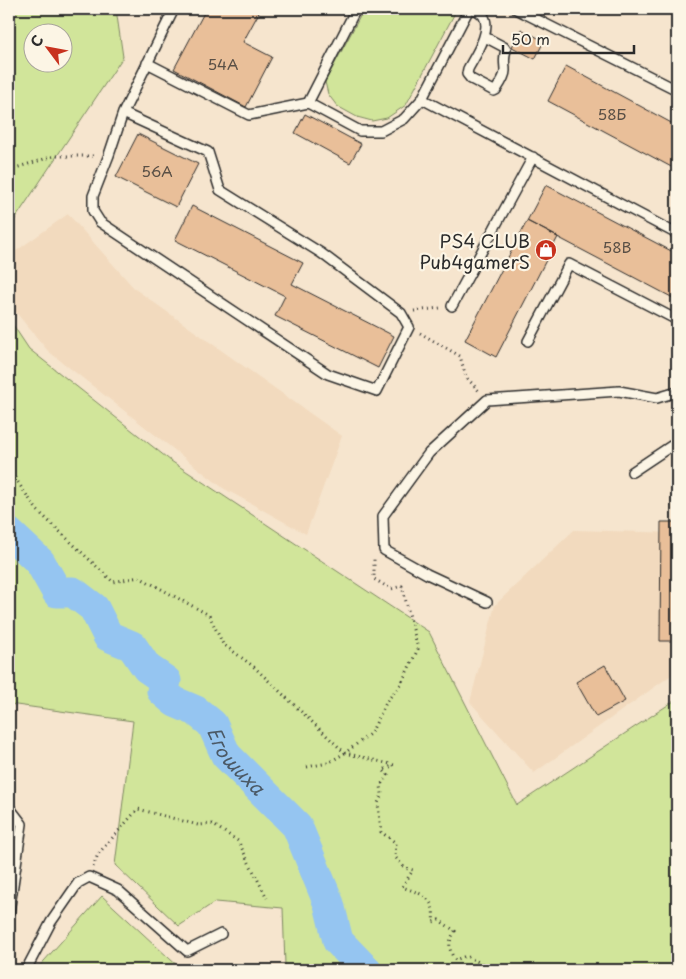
<svg xmlns="http://www.w3.org/2000/svg" width="686" height="979" viewBox="0 0 686 979" font-family="'Playpen Sans',sans-serif">
<style>
.built{fill:#f2dabe}
.green{fill:#d1e59a;stroke:#7e8862;fill-rule:evenodd}
.lines{fill:none;stroke-linecap:round;stroke-linejoin:round}
.river{stroke:#95c5f1;stroke-width:31}
.building{fill:#e9bf99;stroke:#2b2b2b}
.service-casing{stroke:#2b2b2b;stroke-width:12}
.path{stroke:#2b2b2b;stroke-width:3;stroke-dasharray:1 4;stroke-linecap:butt}
.service{stroke:#fcf5e5;stroke-width:9}
.labels{text-anchor:middle;dominant-baseline:central;stroke-width:4.5;stroke-linejoin:round;paint-order:stroke}
.number-label{font-size:15px;fill:#5a5046}
.poi-label{font-size:18px;fill:#2b2b2b;stroke:#fcf5e5;text-anchor:end}
.water-label{font-size:19px;font-style:italic;fill:#4b5966;stroke:#fcf5e5}
</style>
<rect width="100%" height="100%" fill="#f6e5ce"/>
<filter id="ink" filterUnits="userSpaceOnUse"><feTurbulence type="fractalNoise" baseFrequency=".02" numOctaves="2"/><feDisplacementMap in="SourceGraphic" scale="10" xChannelSelector="R" yChannelSelector="G"/><feConvolveMatrix kernelMatrix="1 2 1 2 8 2 1 2 1" color-interpolation-filters="sRGB"/></filter>
<g filter="url(#ink)">
<path class="built" d="M68 214 135 289 342 436 306 534 223 488 48 351 9 304V256Z
M574 530 677 533V671L534 773 470 702 495 605Z"/>
<path class="green" d="M9 9H116L123 57 9 228ZM32 32H62V62H32Z
M364 9H457L406 105 387 118 372 121 357 117 337 106 328 94 325 82Z
M9 319 29 349 171 461 429 632 517 805 677 699V970H279L285 965 283 908 215 902 179 926 115 865 133 721 9 704Z
M102 896 182 970H36Z"/>
<g class="lines">
<path class="river" id="s1" d="M9 533 40 562 57 592H73L94 608 108 636 132 646 147 668 166 681 162 691 175 702 196 711 212 724 226 755 297 826 329 904 338 941 366 970"/>
</g>
<path class="building" d="M206 9H261L243 42 272 57 246 107 174 69Z
M521 29 544 41 535 59 512 47Z
M566 66 677 126V170L548 101Z
M305 114 361 144 350 163 295 133Z
M138 134 198 164 176 207 116 177Z
M546 185 677 254V300L527 221Z
M192 206 303 263 292 284 394 336 378 368 275 316 285 296 175 240Z
M527 221 558 237 496 357 465 340Z
M661 522H677V641H660Z
M605 665 625 701 596 717 576 682Z"/>
<g class="lines">
<g class="service-casing">
<path id="service" d="M472 9C476 10 480 12 483 15 493 30 475 56 468 69L467 74 471 79 494 91 496 90C500 84 505 77 505 71 505 63 503 59 506 50L504 47 485 37
M516 9 677 90
M147 63 249 115 308 103 360 131H381L404 119 422 99 469 9
M422 99 677 234
M308 103 356 9
M123 113 208 152 220 190 321 253 401 313 409 327 377 391 328 374 100 222 93 211V196L109 155 123 113 174 9
M452 306 533 157
M528 341 569 264 677 320
M632 472 677 442
M487 602 427 574 384 550 383 516 429 453 487 400 619 391 657 398 677 392
M9 807 22 824 9 912
M26 970 51 922 78 883 89 877 118 890 187 951 221 934"/>
</g>
<path class="path" d="M9 170 54 156H96
M414 311 440 308
M420 333 460 356 466 377 479 391
M15 478 37 510 113 582 139 577 209 615 223 644 253 666 345 753 394 765 383 770 388 775 381 785 382 795 378 803 381 832 396 843 395 857 405 868 413 870 402 887C422 894 436 897 433 922L439 920 455 931C448 942 448 949 455 960L466 956 495 970
M307 767 328 763 345 753 371 733 387 701 401 684 418 649 402 586 391 589 374 579V558
M93 867 98 854 138 809 198 825 212 824 238 841 267 898
M508 970 513 965 514 970
M521 970H522"/>
<use href="#service" class="service"/>
</g>
</g>
<defs>
<g id="shop-disc" transform="scale(1.125)"><circle r="9.5" fill="#c8321e" stroke="#fcf5e5"/><path d="M-5-2.5h2.3a2.7 3.5 0 0 1 5.4 0H5L5.5 6h-11ZM-1.5-2.5h3a1.5 2.3 0 0 0-3 0Z" fill="#fff"/></g>
</defs>
<g fill-rule="evenodd">
<use href="#shop-disc" x="546" y="250"/>
</g>
<g class="labels">
<g class="number-label">
<text x="223" y="63">54А</text>
<text x="612" y="113">58Б</text>
<text x="157" y="170">56А</text>
<text x="617" y="246">58В</text>
</g>
<g class="poi-label">
<text x="530" y="240">PS4 CLUB<tspan x="530" dy="21">Pub4gamerS</tspan></text>
</g>
<g class="water-label">
<text stroke="none"><textPath href="#s1" startOffset="342">Егошиха</textPath></text>
</g>
</g>
<rect width="686" height="979" fill="none" stroke="#fcf5e5" stroke-width="30"/>
<rect x="15" y="15" width="656" height="949" fill="none" stroke="#2b2b2b" stroke-width="2" filter="url(#ink)"/>
<g transform="translate(48 48) rotate(302)"><circle r="24" fill="#fcf5e5" stroke="#a8a49b"/>
<path d="M0-4L9 19L0 12L-9 19Z" fill="#c8321e"/>
<text y="-8" font-size="14" font-weight="bold" text-anchor="middle" fill="#2b2b2b">С</text>
</g>
<path d="M503 45v8h131v-8" fill="none" stroke="#2b2b2b" stroke-width="2.5"/>
<text x="511" y="45" font-size="15" fill="#2b2b2b" stroke="#fcf5e5" stroke-width="4" paint-order="stroke">50 m</text>
</svg>
